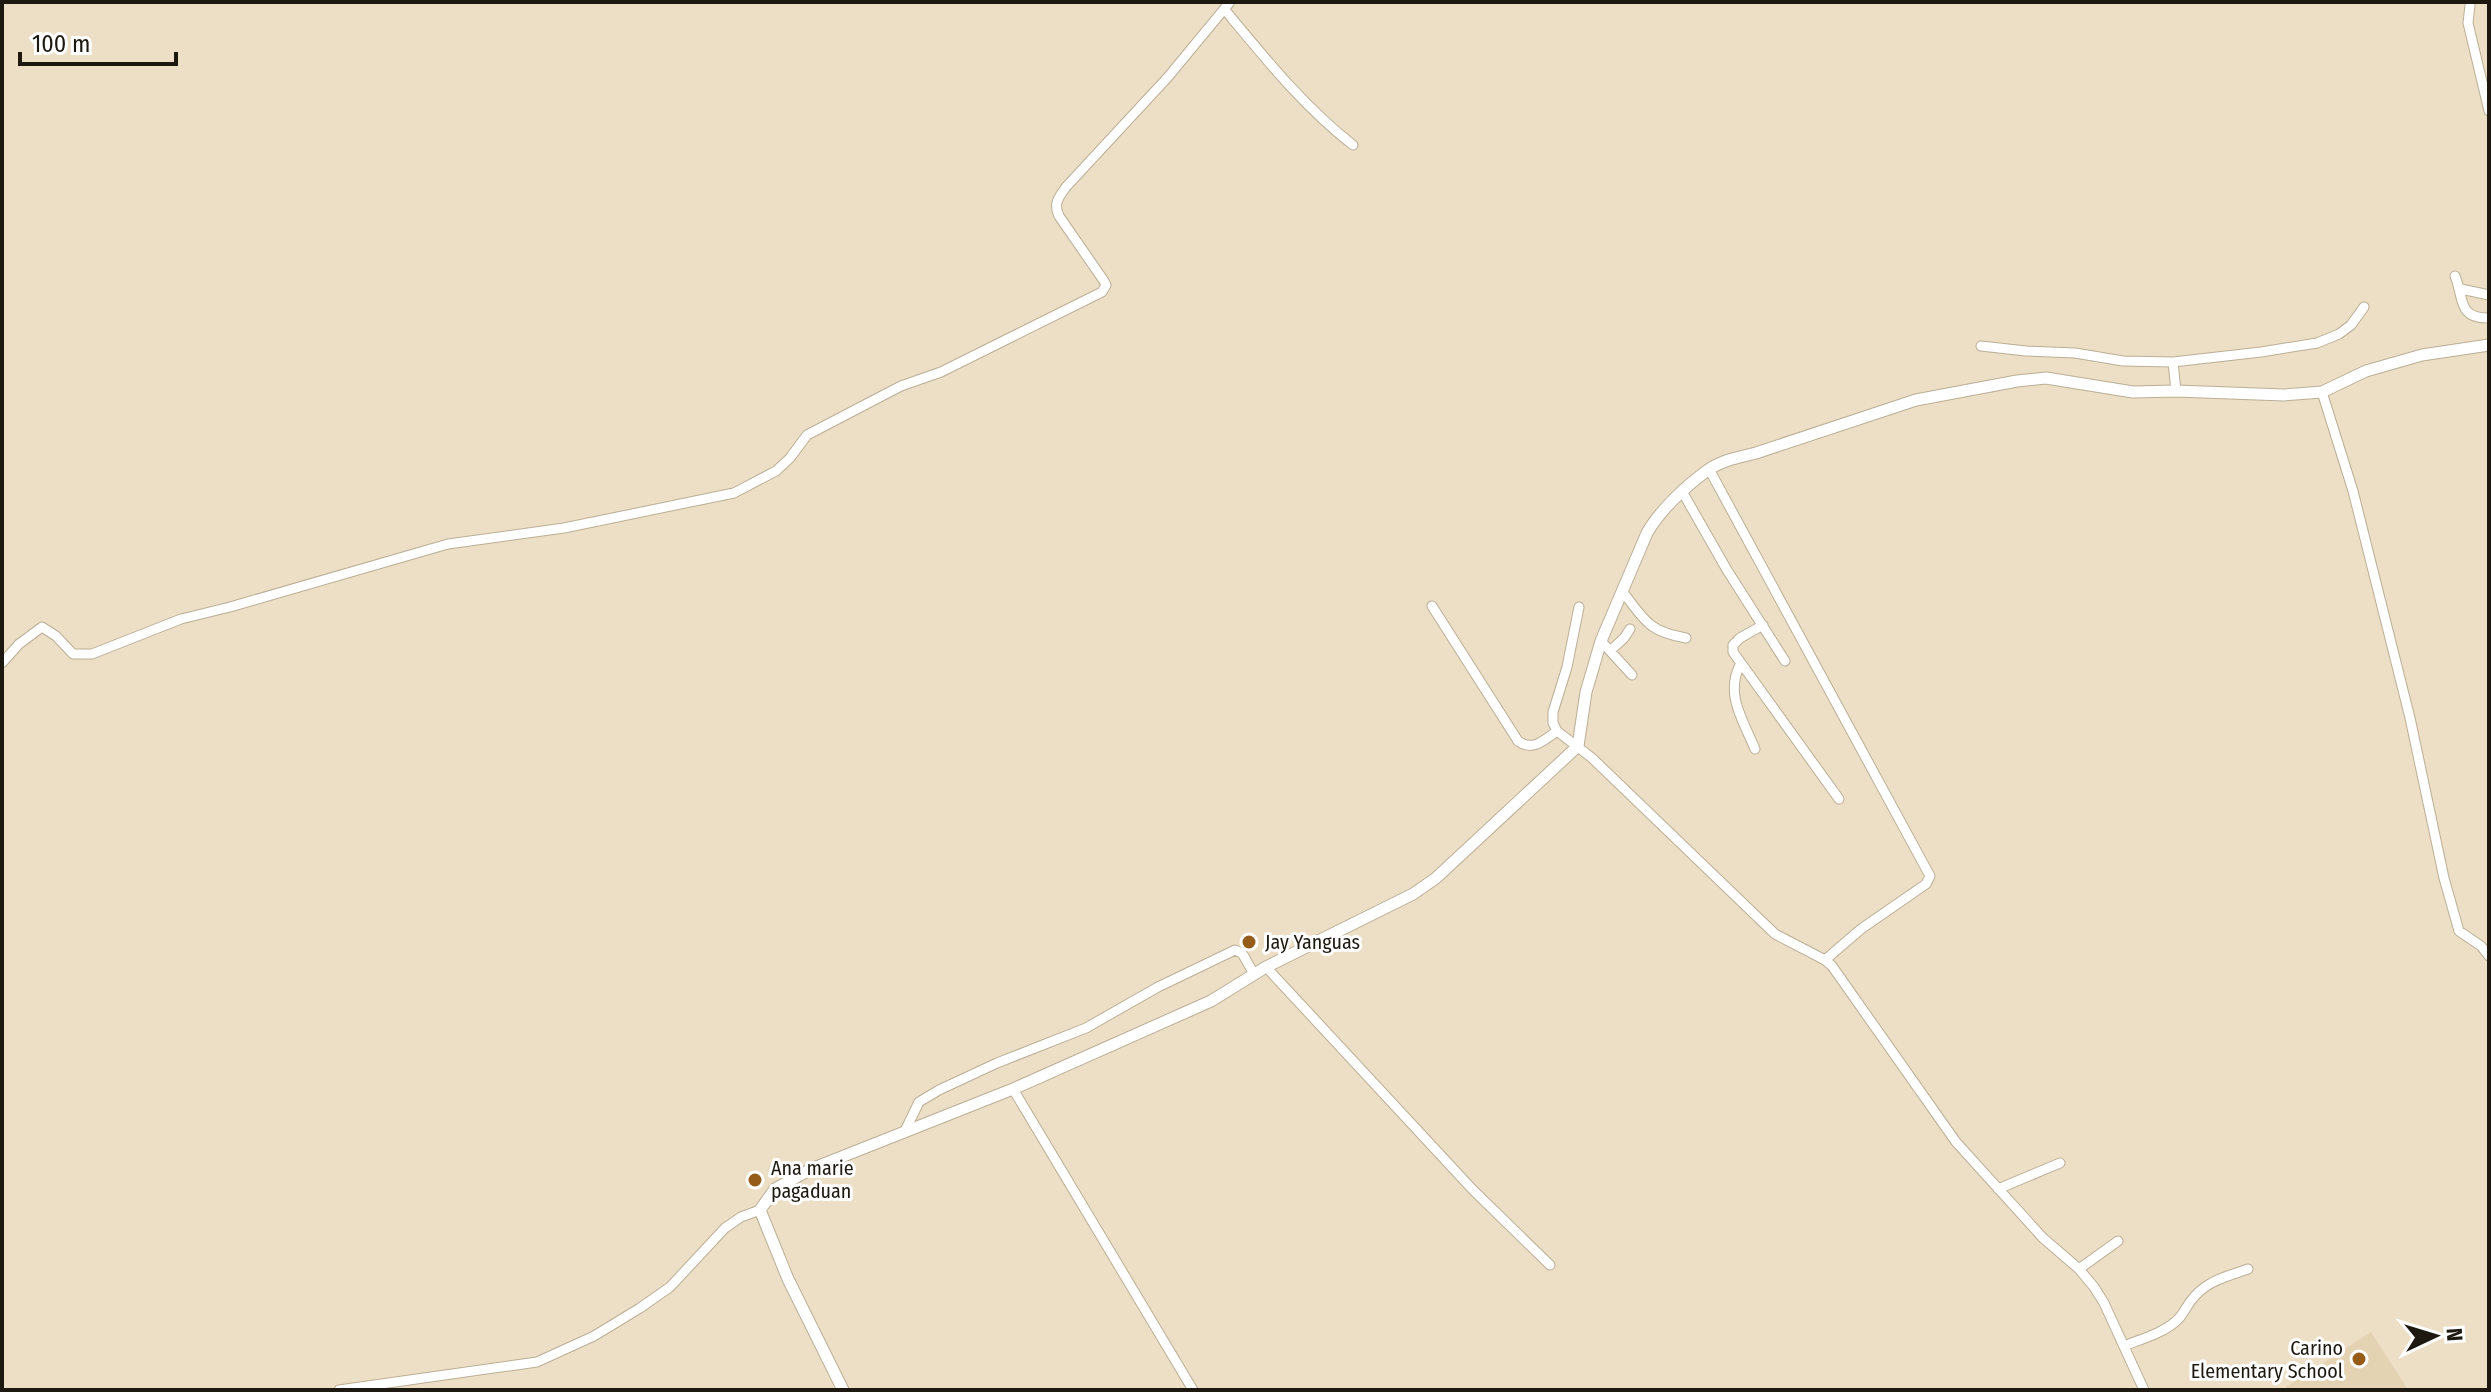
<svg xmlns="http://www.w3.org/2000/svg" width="2491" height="1392" viewBox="0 0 2491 1392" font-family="'Fira Sans Condensed',sans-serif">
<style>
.built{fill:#e4d3b3}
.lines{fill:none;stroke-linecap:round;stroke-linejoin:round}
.minor-casing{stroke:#bbae95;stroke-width:11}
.tertiary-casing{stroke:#bbae95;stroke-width:13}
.minor{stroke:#fff;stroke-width:9}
.tertiary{stroke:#fff;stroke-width:11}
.poi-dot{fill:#955b18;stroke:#fff;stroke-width:3}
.labels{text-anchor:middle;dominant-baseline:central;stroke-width:6;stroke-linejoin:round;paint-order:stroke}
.poi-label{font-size:20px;fill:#1e1910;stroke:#fff;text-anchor:start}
</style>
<rect width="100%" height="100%" fill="#ecdfc6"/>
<path class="built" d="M2371 1332 2408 1390H2288L2286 1387Z"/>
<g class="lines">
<g class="minor-casing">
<path id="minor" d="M2470 5 2468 23 2489 111
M1225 10C1264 57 1304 107 1353 145
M2455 276C2464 297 2457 319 2489 318
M2461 289 2489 295
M1981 346 2026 351 2075 353 2123 361 2173 362 2261 352 2317 343 2339 334 2351 325 2364 307
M2173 362 2176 391
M2322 392 2353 491 2410 718 2444 878 2459 931 2481 946 2489 956
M1709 469 1930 876 1926 884 1861 929 1825 960
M1683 493 1727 570 1785 661
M1622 591C1645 620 1647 631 1686 638
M1432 606 1518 741C1533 752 1544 740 1557 731
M1579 607 1567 667 1553 712V723L1557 731 1592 758 1775 934 1825 960 1832 966 1956 1142 2043 1238 2079 1269 2094 1287 2104 1303 2144 1390
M1763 625 1740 638 1733 645V652L1839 799
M1601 641 1632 675
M1610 651 1624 638 1630 629
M2 663 19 644 42 627 56 636 73 654H92L181 619 230 607 448 544 564 528 734 493 776 471 790 458 807 435 901 386 941 372 1102 292 1106 285 1104 281 1059 216C1053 203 1059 197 1066 187L1168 77 1230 2
M1741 663C1724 693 1743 720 1755 749
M1266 967 1473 1190 1550 1265
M1013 1089 1193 1390
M904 1133 919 1102 939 1090 997 1063 1086 1028 1158 987 1235 950 1242 953 1254 974
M1998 1189 2060 1163
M2079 1269 2118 1241
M2124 1346C2141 1339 2161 1334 2175 1322 2182 1317 2185 1309 2190 1302 2205 1281 2225 1277 2248 1269
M339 1390 537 1362 594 1336 640 1308 670 1287 725 1228 741 1217 760 1210"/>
</g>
<g class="tertiary-casing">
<path id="tertiary" d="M843 1390 788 1279 760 1210 775 1189 811 1169 1013 1089 1211 1001 1266 967 1413 894 1436 878 1578 746 1586 692 1601 641 1647 533C1660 510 1687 485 1708 470 1722 460 1740 457 1756 453L1916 400 2017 381 2046 378 2133 392 2176 391 2284 395 2322 392 2366 371 2422 355 2489 345"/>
</g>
<use href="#minor" class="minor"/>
<use href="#tertiary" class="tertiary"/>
</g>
<g class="poi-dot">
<circle cx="1249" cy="942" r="8"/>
<circle cx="755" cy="1180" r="8"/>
<circle cx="2359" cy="1359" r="8"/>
</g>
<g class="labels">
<g class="poi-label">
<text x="1265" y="942">Jay Yanguas</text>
<text x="771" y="1168">Ana marie<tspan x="771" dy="23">pagaduan</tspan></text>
<text x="2343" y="1348" text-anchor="end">Carino<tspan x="2343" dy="23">Elementary School</tspan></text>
</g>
</g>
<rect width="2491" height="1392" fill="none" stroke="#1e1910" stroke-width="8"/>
<g transform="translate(2435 1336) rotate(86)" stroke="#ffffff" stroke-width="6" paint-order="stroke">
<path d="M0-6L14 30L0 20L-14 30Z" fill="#1e1910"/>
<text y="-12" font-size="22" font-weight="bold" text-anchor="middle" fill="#1e1910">N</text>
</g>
<path d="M20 52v12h156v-12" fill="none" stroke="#1e1910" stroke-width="4"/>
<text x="32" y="52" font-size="24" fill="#1e1910" stroke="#ffffff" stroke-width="6" paint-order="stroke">100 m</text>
</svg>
